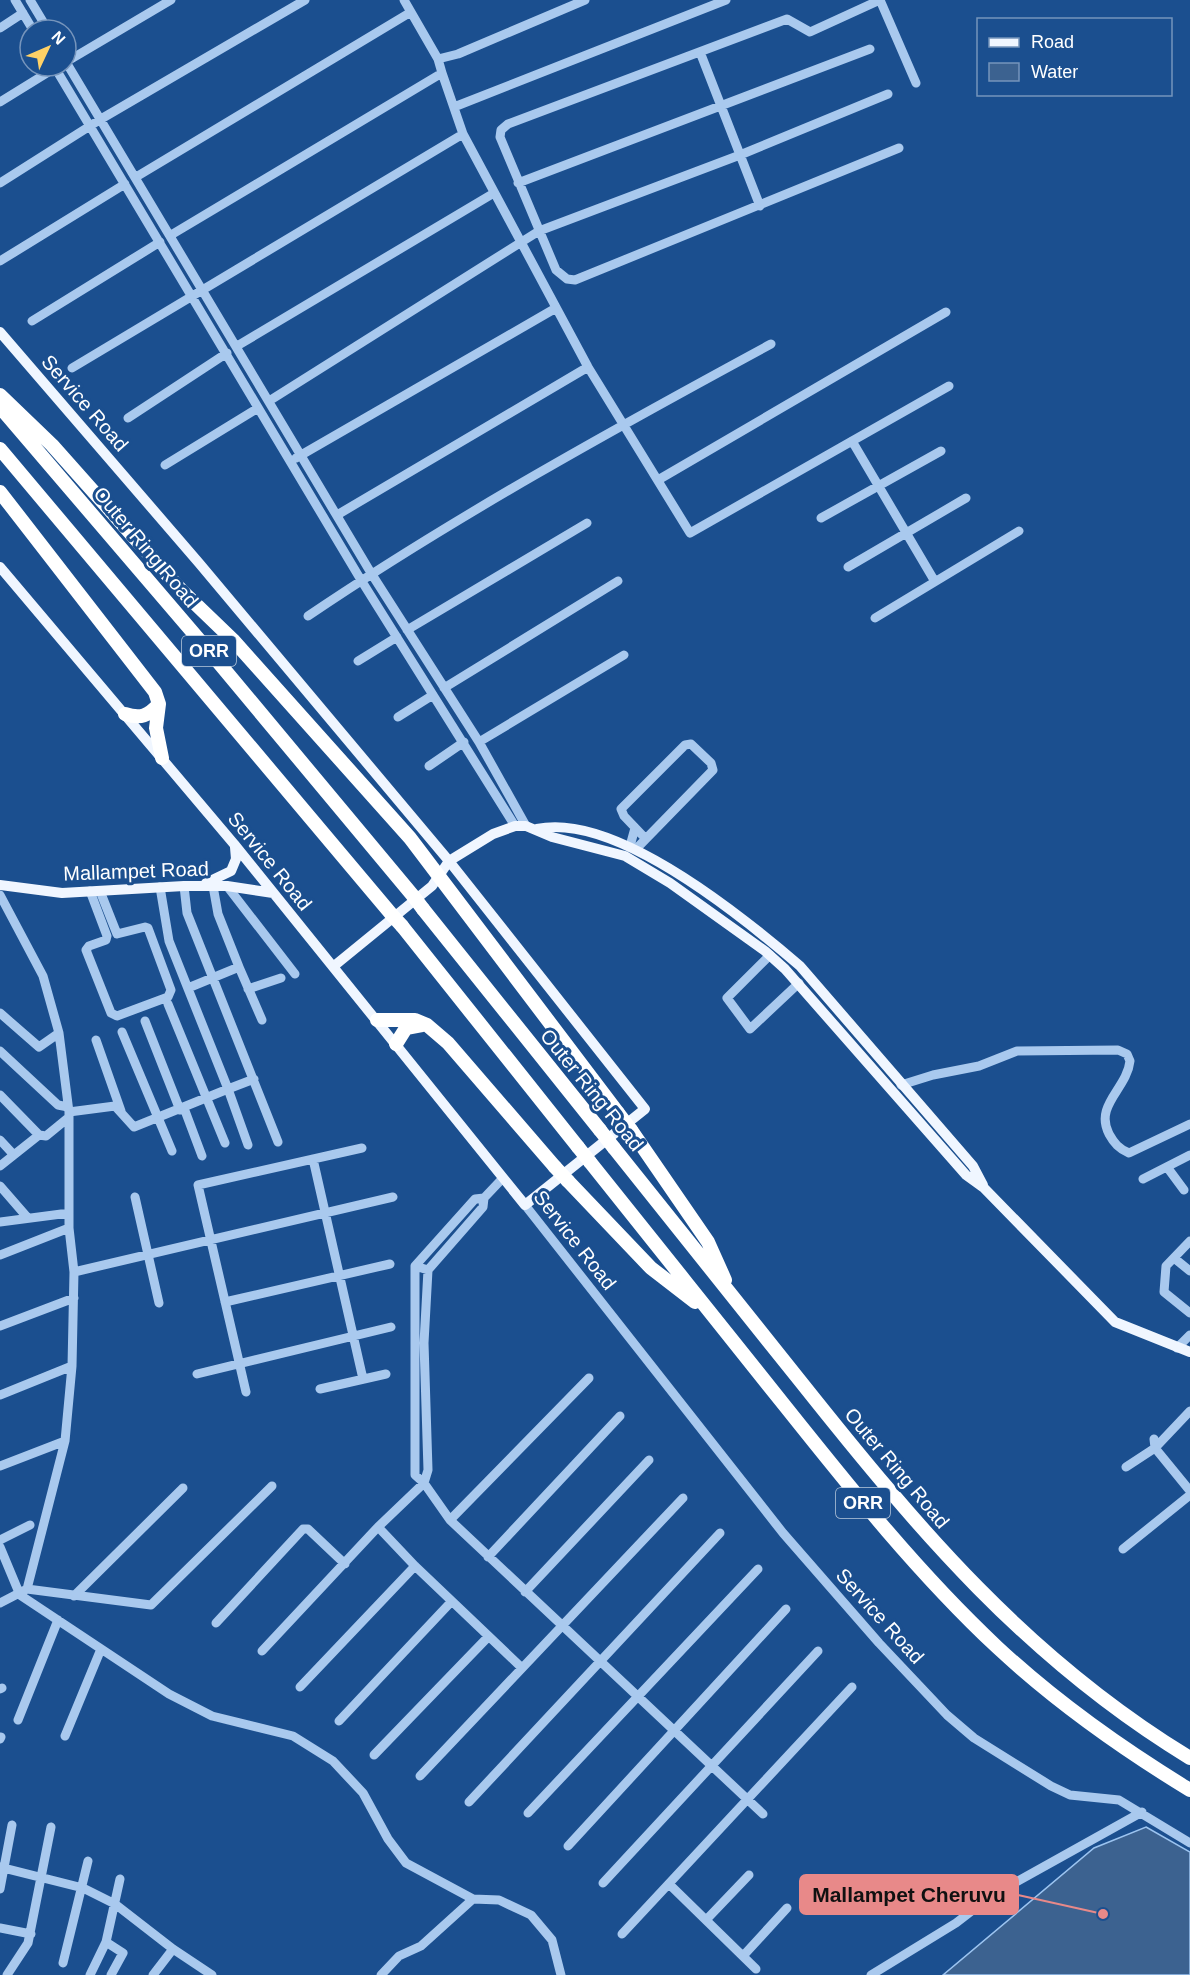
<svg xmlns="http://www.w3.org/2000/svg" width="1190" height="1975" viewBox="0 0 1190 1975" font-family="Arial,sans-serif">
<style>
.water{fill:#3c6290;stroke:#9cc4f0;stroke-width:1.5}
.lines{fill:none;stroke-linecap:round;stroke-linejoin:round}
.minor{stroke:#a9c9ee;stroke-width:9}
.major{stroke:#f0f6ff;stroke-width:10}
.highway{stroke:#fff;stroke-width:14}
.highway-bridge{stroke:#fff;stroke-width:14}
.labels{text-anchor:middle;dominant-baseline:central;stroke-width:6;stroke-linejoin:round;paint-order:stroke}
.shield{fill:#1b4f8f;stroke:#bbcadd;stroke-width:1.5}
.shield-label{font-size:18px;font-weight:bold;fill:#fff}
.street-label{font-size:20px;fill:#fff;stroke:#1b4f8f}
.leader{fill:none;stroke:#e88989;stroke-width:2}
.callout-dot{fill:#e88989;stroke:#1b4f8f;stroke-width:2}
.callout{fill:#e88989;stroke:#e88989;stroke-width:2}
.callout-label{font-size:21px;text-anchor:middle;font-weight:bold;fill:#111}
</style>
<rect width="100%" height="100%" fill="#1b4f8f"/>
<path class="water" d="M1146 1827 1190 1852V1975H943L1094 1848Z"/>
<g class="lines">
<path class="minor" d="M15 0 33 30
M30 0 48 30
M880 0 810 32 787 19 508 124 501 130 500 137 556 270 567 279 575 280 899 148
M880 0 916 83
M0 28 23 13
M700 52 760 206
M438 59 458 54 585 0
M66 62 371 573 479 742 526 826
M66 62 171 0
M54 66 361 580 515 826
M442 73 463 134 588 367 690 533 949 386
M0 102 55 68
M454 107 726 0
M136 177 411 12
M0 183 101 119 305 0
M518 183 870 49
M171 235 442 73 438 59 404 0
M0 261 125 184
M32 321 160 242
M237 346 494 193
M72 368 463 134
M269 401 539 231 740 155 888 94
M128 418 227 353
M852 441 934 580
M296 458 556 308
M165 465 258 408
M658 480 946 312
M337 515 588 367
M821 518 941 451
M848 567 966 498
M308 616C456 516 614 429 771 344
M875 618 1019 531
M407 630 587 523
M358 661 397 637
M444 688 618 581
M398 717 433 695
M479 742 624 655
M429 766 464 742
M630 846 635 828
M636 849 713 770 711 763 691 744 685 745 621 809 624 816 645 838
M184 886 187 913 278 1142
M227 886 295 974
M160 887 169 941 228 1089 254 1079
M90 891 107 936 106 940 89 946 86 950 111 1013 117 1016 168 997 171 990 148 928 145 927 117 934 100 891
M0 895 43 976 59 1033 69 1112V1228L74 1272 72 1366 65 1441 27 1589 0 1603
M770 955 727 998 750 1029 799 983
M239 967 262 1020
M188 988 239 967 218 914 213 886
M248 989 281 978
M168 1004 225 1143
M0 1013 39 1047 59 1033
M145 1021 180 1110
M122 1032 172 1151
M96 1040 121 1111
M0 1051 58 1105 68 1107
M901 1085 933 1075 979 1066 1017 1051 1118 1050 1127 1054 1130 1061C1127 1089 1094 1105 1109 1134 1114 1143 1119 1149 1129 1153L1190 1124
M0 1095 39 1135
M184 1108 202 1156
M69 1112 115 1106 134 1127 228 1089 248 1145
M0 1140 13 1154
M313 1159 363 1379
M0 1166 39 1135 46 1136 68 1118
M1167 1167 1184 1190
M1143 1179 1190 1155
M0 1186 27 1217
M135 1197 159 1303
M525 1205 783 1533 879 1643 947 1715 974 1738 1051 1786 1070 1795 1119 1800 1190 1843
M0 1222 69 1213
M1190 1241 1166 1266 1164 1292 1190 1313
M0 1255 69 1228
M1174 1258 1190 1271
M415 1266V1475L424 1483 450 1520 763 1814
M428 1270 415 1266 475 1199 484 1198
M74 1272 393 1197
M225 1302 390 1264
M0 1326 74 1298
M1177 1348 1190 1335
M197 1374 391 1327
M320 1389 386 1374
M246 1392 198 1185 362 1148
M0 1395 72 1366
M1154 1439 1155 1448 1190 1491
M0 1466 65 1441
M1126 1467 1155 1448 1190 1411
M450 1520 589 1378
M378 1527 415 1566 522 1668
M0 1540 30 1525
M0 1547 20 1595 169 1694 212 1716 293 1736 333 1761 363 1793 388 1839 406 1863 473 1899 499 1900 531 1915 552 1940 561 1975
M1123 1549 1190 1495
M488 1557 620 1416
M27 1589 151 1605 272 1486
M525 1592 649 1460
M74 1596 183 1488
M216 1623 303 1529H308L345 1564
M262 1651 378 1527 424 1483 428 1470 424 1343 428 1270 483 1207 484 1198 502 1179
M300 1687 415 1566
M0 1689 2 1688
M18 1720 58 1620
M339 1721 451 1602
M65 1736 101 1649
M0 1739 1 1737
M374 1755 488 1637
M420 1776 683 1498
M469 1802 720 1533
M528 1813 758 1569
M568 1846 786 1609
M0 1867 83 1888 115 1904 173 1949 212 1975
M603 1883 818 1651
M669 1884 756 1969
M0 1889 12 1825
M706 1920 749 1875
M0 1928 31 1934
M622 1934 852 1687
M106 1942 123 1953 111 1975
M743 1956 787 1908
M63 1963 88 1861
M7 1975 28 1943 51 1827
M90 1975 106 1942 120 1879
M153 1975 173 1949
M381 1975 399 1956 421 1946 473 1899
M871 1975 956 1923 991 1896 1142 1812"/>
<path class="major" d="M0 332 199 563 449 861 645 1109 525 1205 234 844 0 567
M537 829C615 812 743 917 800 966L973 1166 983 1185
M206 883 231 871 236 859 235 847
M0 885 62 893 184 886H227L273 893
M334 966 432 886 449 861 493 834 515 826H526L552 837 625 856 670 883 765 951 785 969 966 1175 984 1188 1115 1322 1190 1352"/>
<path class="highway" d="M0 395 52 445 181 590 233 640 410 838 618 1113
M0 407 219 663 414 897
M0 449 392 915
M0 492 155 692 159 704 156 728 162 758
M125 714C141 719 148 716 159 704
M423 909 600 1130
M402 926 578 1147
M377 1020H415L427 1025 448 1043 555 1167
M396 1044 406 1028 422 1025
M631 1130 708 1242 725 1280
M614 1148C676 1226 738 1304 801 1382 918 1529 1027 1659 1190 1758
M590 1162C655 1243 720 1325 785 1406 852 1490 919 1574 997 1647 1056 1702 1121 1748 1190 1790
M568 1181 651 1268 695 1302"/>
<path class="highway-bridge" d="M414 897 423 909
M392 915 402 926
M618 1113 631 1130
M600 1130 614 1148
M578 1147 590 1162
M555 1167 568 1181"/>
</g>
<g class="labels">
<g class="shield">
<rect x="182" y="636" width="54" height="30" rx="4.5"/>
<rect x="836" y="1488" width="54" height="30" rx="4.5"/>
</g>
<g class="shield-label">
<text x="209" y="651">ORR</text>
<text x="863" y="1503">ORR</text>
</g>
<g class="street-label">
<text transform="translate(85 403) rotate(49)">Service Road</text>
<text transform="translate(146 547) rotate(50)">Outer Ring Road</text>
<text transform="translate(270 861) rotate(51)">Service Road</text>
<text transform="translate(136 871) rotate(-2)">Mallampet Road</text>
<text transform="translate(592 1090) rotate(51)">Outer Ring Road</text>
<text transform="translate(575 1240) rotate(52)">Service Road</text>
<text transform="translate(897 1468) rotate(50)">Outer Ring Road</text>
<text transform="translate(880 1616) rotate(48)">Service Road</text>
</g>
</g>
<path class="leader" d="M1103 1914L1018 1895"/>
<circle class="callout-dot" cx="1103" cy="1914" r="6"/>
<rect class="callout" x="800" y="1875" width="218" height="39" rx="6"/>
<g class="callout-label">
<text x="909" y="1902">Mallampet Cheruvu</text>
</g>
<rect x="977" y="18" width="195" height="78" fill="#1b4f8f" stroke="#7695bc" stroke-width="1.5"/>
<rect x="989" y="38" width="30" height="9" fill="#f0f6ff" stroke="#7695bc" stroke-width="1.5"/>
<text x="1031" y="48" font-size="18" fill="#ffffff">Road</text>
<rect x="989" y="63" width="30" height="18" fill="#3c6290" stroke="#7695bc" stroke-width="1.5"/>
<text x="1031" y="78" font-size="18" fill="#ffffff">Water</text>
<g transform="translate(48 48) rotate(46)"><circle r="28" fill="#1b4f8f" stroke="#7695bc" stroke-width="1.5"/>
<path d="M0-4.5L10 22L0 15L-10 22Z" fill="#ffd166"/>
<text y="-9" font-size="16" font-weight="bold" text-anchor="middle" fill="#ffffff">N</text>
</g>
</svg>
